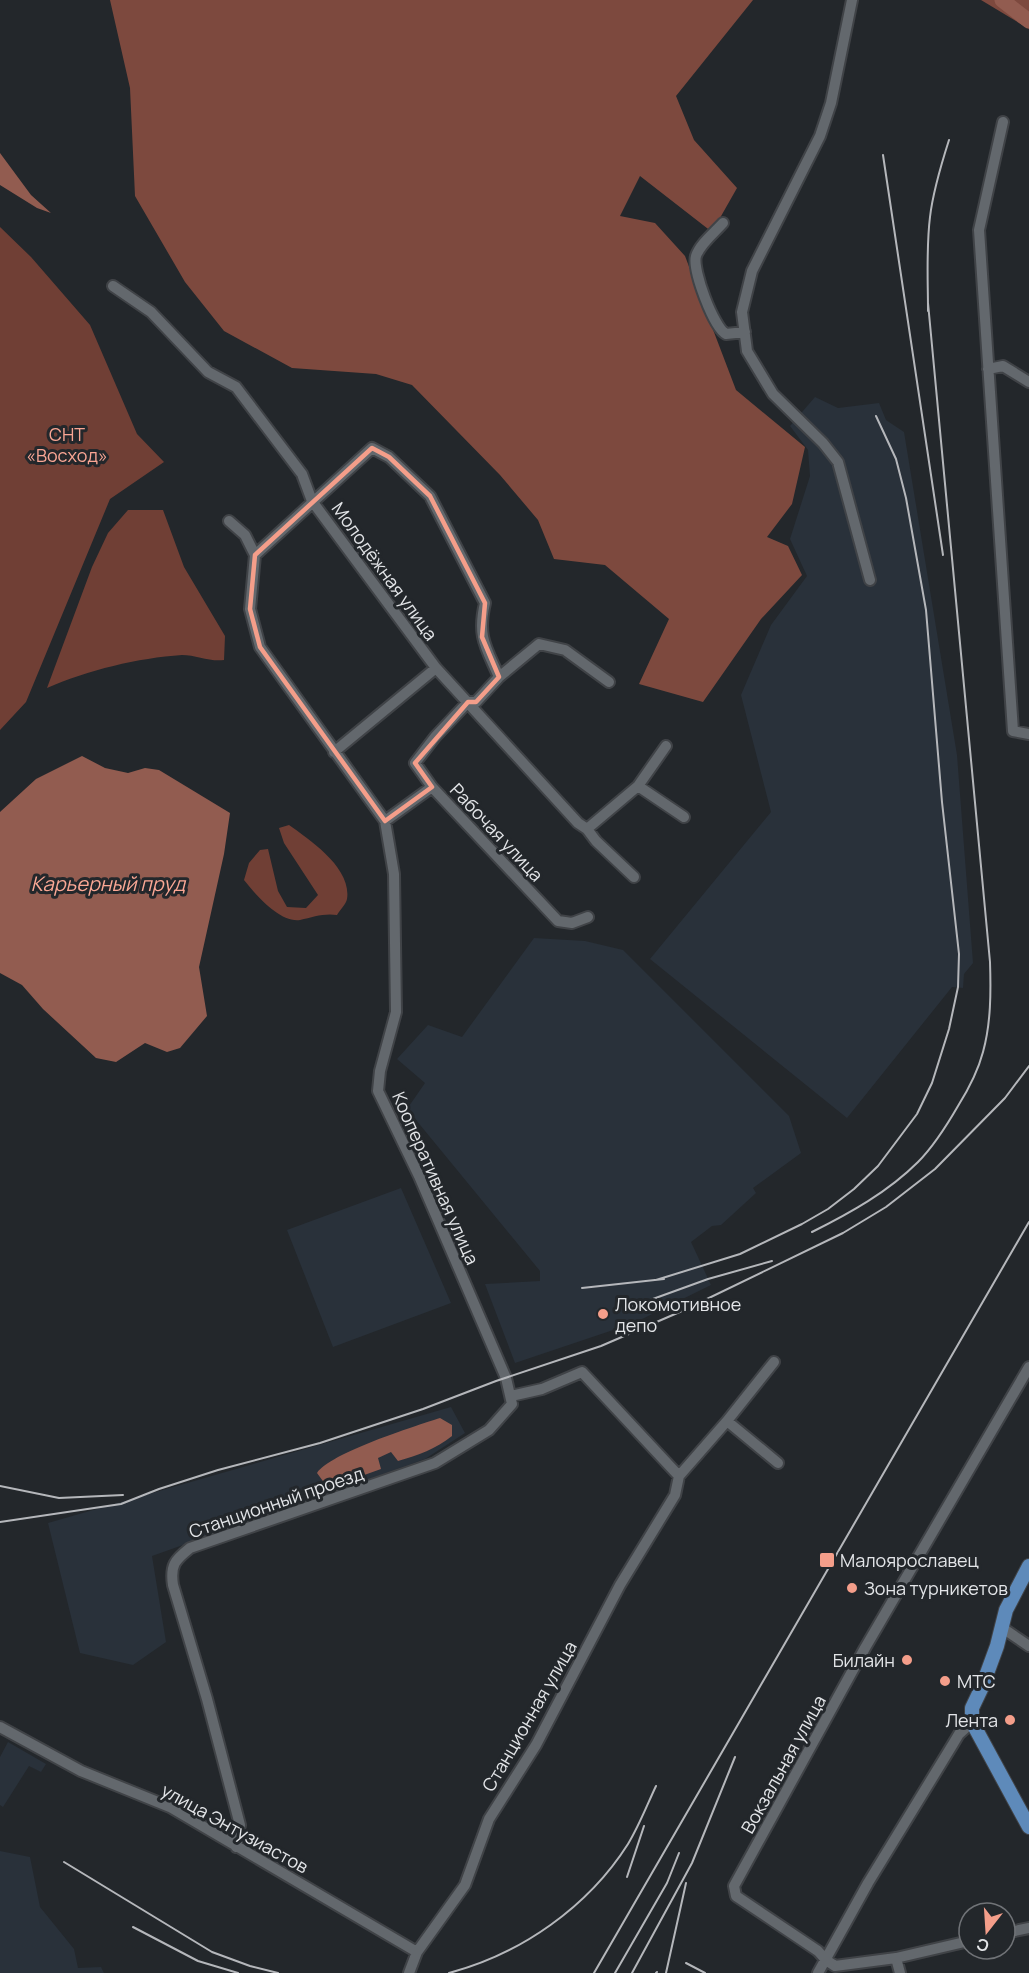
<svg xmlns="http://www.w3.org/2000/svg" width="1029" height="1973" viewBox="0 0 1029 1973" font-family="Manrope,sans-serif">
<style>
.built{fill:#29313a}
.green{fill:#703f35}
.forest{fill:#7d493e}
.water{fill:#925c50}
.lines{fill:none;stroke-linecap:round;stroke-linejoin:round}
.river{stroke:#925c50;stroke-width:15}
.minor-casing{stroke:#404347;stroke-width:14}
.major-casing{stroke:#404347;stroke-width:16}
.minor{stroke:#63686d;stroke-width:10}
.major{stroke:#5e8aba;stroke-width:14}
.rail{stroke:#b5b7bb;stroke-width:2}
.marked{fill:none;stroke:#f49e8a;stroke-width:4.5;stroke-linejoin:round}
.poi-dot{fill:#f49e8a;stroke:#23272b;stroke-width:2}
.labels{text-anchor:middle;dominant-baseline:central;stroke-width:6;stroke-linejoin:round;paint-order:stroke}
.park-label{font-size:18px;fill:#faa694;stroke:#23272b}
.street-label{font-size:18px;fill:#e3e5e8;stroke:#23272b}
.poi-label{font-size:18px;fill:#e3e5e8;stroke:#23272b;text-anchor:start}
.water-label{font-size:20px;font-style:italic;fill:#fba895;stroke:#23272b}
</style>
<rect width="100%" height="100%" fill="#23272b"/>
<path class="built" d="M815 397 838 408 879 403 886 420 904 432 957 755 973 963 964 974 963 988 952 987 847 1118 650 959 771 812 741 695 771 625 807 576 790 539 810 476 808 450 790 426Z
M534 938 585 941 623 950 789 1116 801 1153 753 1188 756 1193 721 1225 712 1226 691 1242 711 1285 634 1323 515 1363 485 1284 540 1281V1271L407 1109 425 1083 397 1059 428 1025 462 1037Z
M401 1188 451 1303 333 1347 287 1230Z
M451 1407 465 1433 425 1459 152 1556 166 1642 133 1665 80 1653 48 1523Z
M8 1742 46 1764 41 1772 29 1766 3 1807 0 1805V1757Z
M0 1851 30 1857 40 1907 74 1949 78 1968 101 1967 104 1973H0Z"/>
<path class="green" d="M0 227 31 257 90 325 137 434 164 462 110 499 26 702 0 730Z
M128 510H163L184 567 225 636 224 660C210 662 196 655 182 655 138 658 88 670 47 688L92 567 108 533Z
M289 825C310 840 352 868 347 899 346 904 340 910 337 915 324 913 313 917 300 920 280 923 255 894 244 880L249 863 260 850 268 849 278 891 287 907 306 908 318 895 284 843 279 828Z"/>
<path class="forest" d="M110 0H753L676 96 694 140 737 188 712 232 640 176 620 216 655 223 685 256 736 390 805 447 792 504 767 537 788 546 802 575 761 619 703 702 639 684 669 619 605 565 554 559 538 520 500 475 412 385 376 374 292 368 224 331 185 282 135 196 130 88Z
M981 0H1029V29Z"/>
<path class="water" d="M0 153 31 195 51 213 37 208 0 185Z
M82 756 105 768 128 773 145 768 159 770 230 813 224 854 199 967 207 1016 180 1048 167 1052 145 1043 116 1062 96 1058 43 1009 22 985 0 973V812L36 779Z
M440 1418 452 1425V1436C436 1449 418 1455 398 1461L391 1452 378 1458 381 1469 328 1488 317 1473C330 1453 415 1426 440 1418Z"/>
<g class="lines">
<path class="river" d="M1002 0 1029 21"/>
<g class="minor-casing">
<path id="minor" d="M852 0 831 103 820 136 752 271 742 312 747 351 773 394 823 443 838 462 870 580
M1003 122 979 230 1013 731 1029 734
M723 223C714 233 700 244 696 256 692 270 714 328 726 334L745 332
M113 286 151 312 208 372 236 387 302 474 312 501 436 668 578 823 587 829 596 841 634 877
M988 369 1003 366 1029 382
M229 521 245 535 255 555 250 609 260 647 385 821 394 874 396 1012 380 1071 378 1091 419 1176 506 1378 512 1404 489 1430 435 1463 190 1548C175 1560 170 1565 173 1585L207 1699 240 1825 236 1847
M255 555 372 448 389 457 430 496 485 603C477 637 486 647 499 677
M334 752 436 668
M638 786 684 817
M385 821 432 787
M587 829 638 786 666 746
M588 917 572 923 558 921 432 787 415 763 435 737 468 702H476L499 677 539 644 565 650 609 682
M511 1396 542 1389 582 1372 679 1476
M727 1421 774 1362
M1001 1627 1029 1646
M0 1727 81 1771 170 1807 417 1952
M1005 1933 1029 1928
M969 1941 896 1958 835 1966 826 1960 818 1951 736 1896 734 1886 865 1648 1029 1367
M896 1958 900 1973
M409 1973 417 1952 465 1885 489 1819 536 1745 620 1585 675 1495 679 1476 727 1421 778 1463
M818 1973 868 1883 953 1744 959 1734 972 1722"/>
</g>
<g class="major-casing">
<path id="major" d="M1029 1566 1006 1610 997 1646 982 1687 972 1708V1722L1029 1827"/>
</g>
<use href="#minor" class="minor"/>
<use href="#major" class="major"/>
<path class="rail" d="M883 155 943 555
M928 311C928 280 926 249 930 217 933 191 941 165 949 140
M812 1232C850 1213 888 1192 918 1162 934 1146 947 1125 958 1106 968 1090 978 1071 983 1052 991 1023 991 992 990 962L928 303
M656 1280 740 1254 802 1224 828 1209 854 1189 878 1166 917 1114 932 1083 949 1029 958 987 959 954 942 802 926 610 906 498 896 459 876 416
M582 1288 664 1279
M628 1308 708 1279 772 1261
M0 1486 59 1498 123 1495
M0 1522 121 1504 159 1489 218 1470 320 1443 423 1409 496 1381 601 1346 682 1311 843 1233 886 1207 935 1169 1005 1098 1029 1066
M64 1862 212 1952 250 1966 278 1973
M627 1877 644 1826
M133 1927 198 1961 238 1973
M686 1963 705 1973
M449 1973C521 1954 588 1907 628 1844 639 1826 647 1805 656 1786
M594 1973 1029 1222
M615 1973 667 1883 679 1853
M632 1973 692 1863 735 1757
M656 1973 657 1972
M666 1973 686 1883"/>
</g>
<path class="marked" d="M372 448 389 457 430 496 485 603 482 637 499 677 476 702H468L415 763 432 787 385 821 260 647 250 609 255 555Z"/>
<g class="poi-dot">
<circle cx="603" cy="1314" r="6"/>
<rect x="819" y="1552" width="16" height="16" rx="3"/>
<circle cx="852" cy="1588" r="6"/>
<circle cx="907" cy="1660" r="6"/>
<circle cx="945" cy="1681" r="6"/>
<circle cx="1010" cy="1720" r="6"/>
</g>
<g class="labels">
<g class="park-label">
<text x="67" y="434">СНТ<tspan x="67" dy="21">«Восход»</tspan></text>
</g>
<g class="street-label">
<text transform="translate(385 571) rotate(54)">Молодёжная улица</text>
<text transform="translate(497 832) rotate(47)">Рабочая улица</text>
<text transform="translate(436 1178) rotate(66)">Кооперативная улица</text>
<text transform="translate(276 1502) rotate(-19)">Станционный проезд</text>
<text transform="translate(529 1716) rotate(-60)">Станционная улица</text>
<text transform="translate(783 1764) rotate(-61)">Вокзальная улица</text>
<text transform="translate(235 1828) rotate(29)">улица Энтузиастов</text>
</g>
<g class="poi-label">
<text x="615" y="1304">Локомотивное<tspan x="615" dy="21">депо</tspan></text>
<text x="840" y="1560">Малоярославец</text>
<text x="864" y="1588">Зона турникетов</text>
<text x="895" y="1660" text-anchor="end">Билайн</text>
<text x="957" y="1681">МТС</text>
<text x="998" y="1720" text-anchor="end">Лента</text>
</g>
<g class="water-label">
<text x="108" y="883">Карьерный пруд</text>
</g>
</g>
<g transform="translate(987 1931) rotate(197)"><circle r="28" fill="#23272b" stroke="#707377" stroke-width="1.5"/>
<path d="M0-4.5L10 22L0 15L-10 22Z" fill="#f49e8a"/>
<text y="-9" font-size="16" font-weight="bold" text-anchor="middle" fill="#e3e5e8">С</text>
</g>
</svg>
